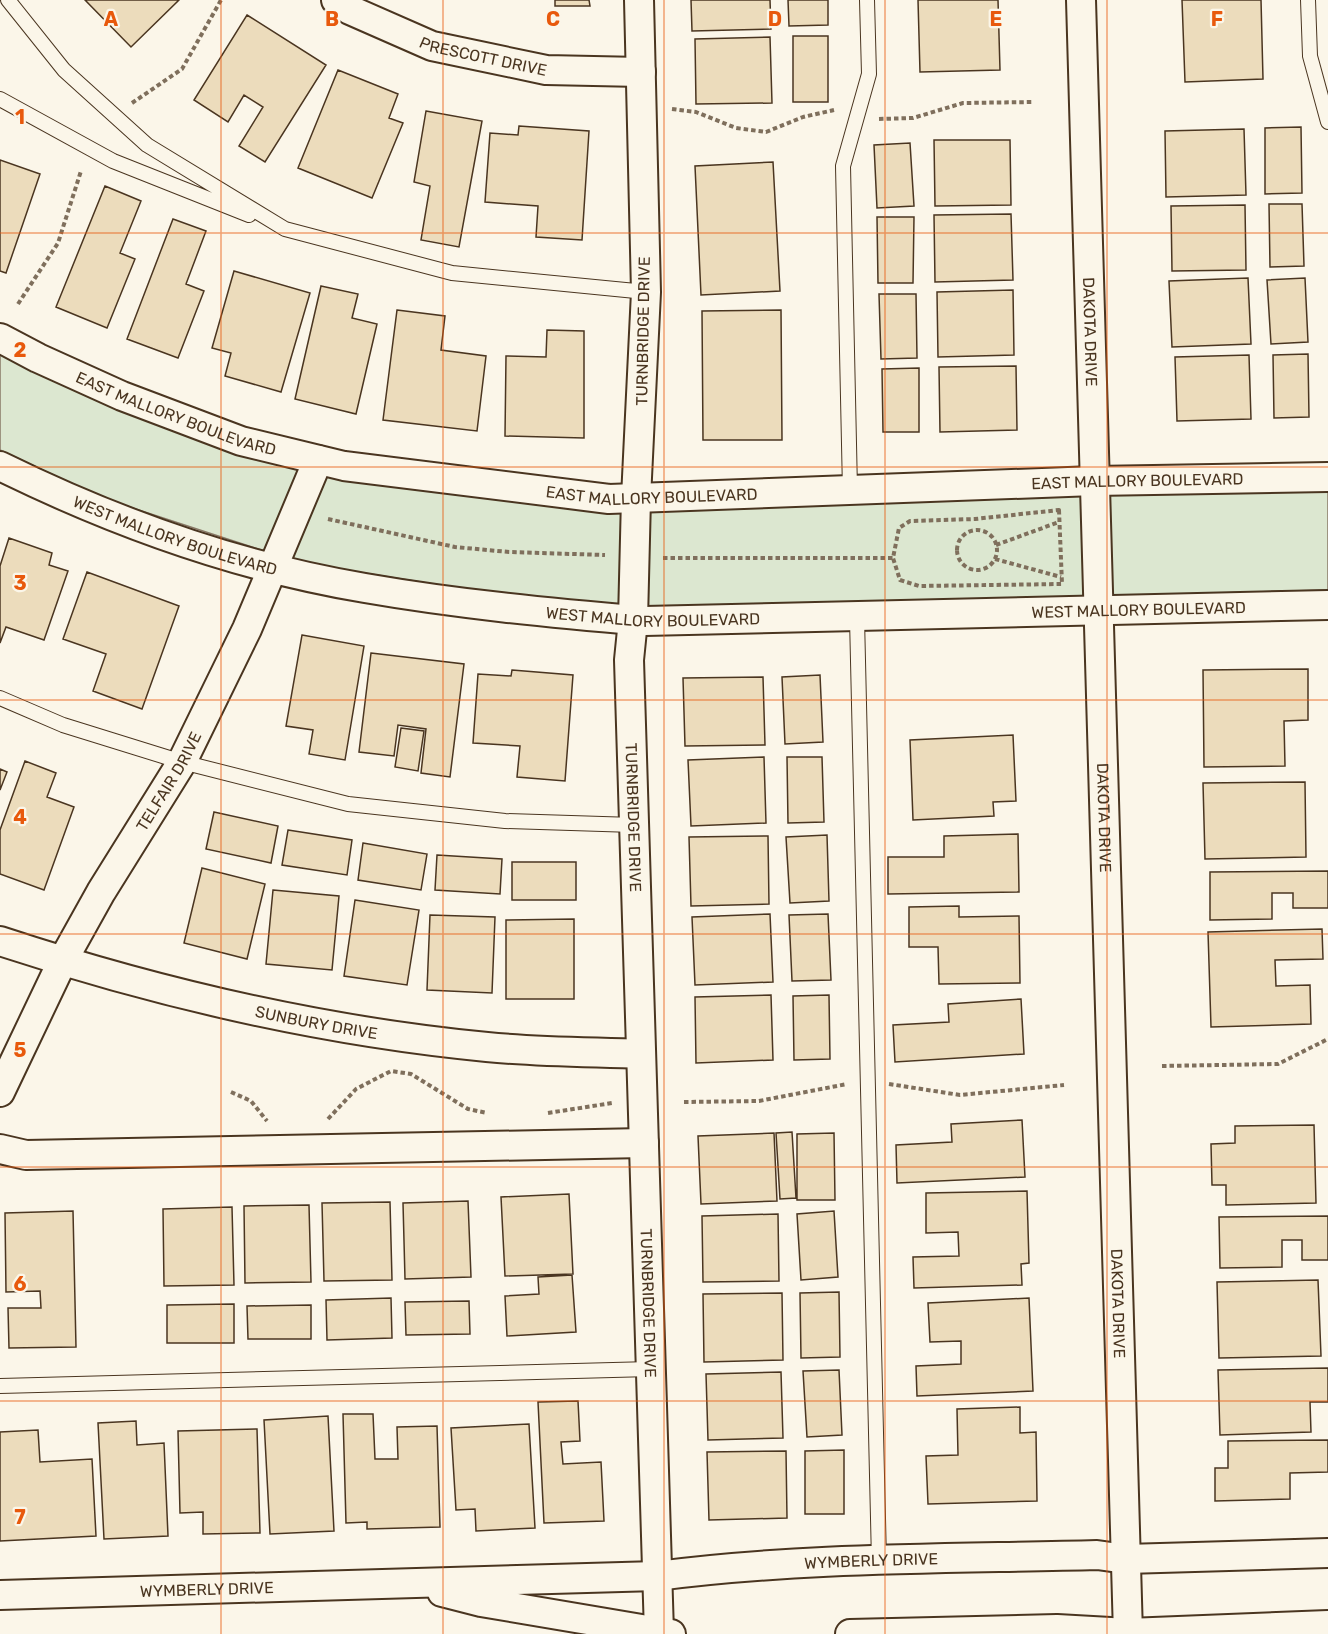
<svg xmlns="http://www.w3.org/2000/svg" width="1328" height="1634" viewBox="0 0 1328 1634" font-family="Rubik,sans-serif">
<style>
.green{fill:#dce7d0;stroke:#887966;stroke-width:1.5}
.building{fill:#ecdcbc;stroke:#4a3520;stroke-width:1.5}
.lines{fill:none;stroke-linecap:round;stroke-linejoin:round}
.lane-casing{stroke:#4a3520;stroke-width:16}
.street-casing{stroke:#4a3520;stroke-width:32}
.path{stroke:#7f6f5c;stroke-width:4;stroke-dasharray:4.5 3;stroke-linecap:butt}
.lane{stroke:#fbf6e9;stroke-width:14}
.street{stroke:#fbf6e9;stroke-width:28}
.grid{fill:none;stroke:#e8590c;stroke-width:1.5;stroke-opacity:0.55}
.labels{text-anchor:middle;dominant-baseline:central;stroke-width:4.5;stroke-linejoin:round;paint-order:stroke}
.street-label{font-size:16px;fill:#4a3520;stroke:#fbf6e9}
.grid-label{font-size:20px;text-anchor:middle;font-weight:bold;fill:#e8590c;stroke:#fbf6e9;stroke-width:4.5;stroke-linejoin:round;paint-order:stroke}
</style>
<rect width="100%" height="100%" fill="#fbf6e9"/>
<path class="green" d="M0 348 83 389 460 495 1328 488V590L662 608 509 596 301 563 102 498 0 450Z"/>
<path class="building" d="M85 0H179L131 47Z
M555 0H589L590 6H555Z
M691 0H770L771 29 692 31Z
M788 0H828V25L789 26Z
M918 0H998L1000 70 920 72Z
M1182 0H1261L1263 79 1185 82Z
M247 15 326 65 265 162 239 146 263 107 244 95 228 122 194 100Z
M793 36H828V102H793Z
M770 37 772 103 696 104 695 39Z
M338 70 398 94 389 118 403 123 372 198 298 168Z
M426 111 482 121 459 247 421 240 430 186 414 182Z
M519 126 589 131 582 240 536 237 538 206 485 202 490 133 518 135Z
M1301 127 1302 193 1265 194V128Z
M1244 129 1246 195 1166 197 1165 131Z
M934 140H1010L1011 205 935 206Z
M910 143 914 206 877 208 874 145Z
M0 160 40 174 6 273 0 271Z
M773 162 780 291 701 295 695 166Z
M105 186 141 201 120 253 135 259 107 328 56 307Z
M1269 204H1302L1304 266 1270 267Z
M1245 205 1246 270 1172 271 1171 206Z
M1011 214 1013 280 935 282 934 215Z
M877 217H914L913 283H878Z
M173 219 206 231 186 284 204 291 178 358 127 339Z
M234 271 310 293 281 392 225 376 231 353 212 348Z
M1248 278 1251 344 1172 347 1169 281Z
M1305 278 1308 342 1271 344 1267 280Z
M321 286 358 294 352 318 377 324 356 414 295 399Z
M1013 290 1014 355 938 357 937 292Z
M879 294H916L917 358 881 359Z
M397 310 445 316 441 350 486 356 477 431 383 420Z
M781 310 782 440H703L702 311Z
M547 330 584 331V438L505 436 506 356 546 357Z
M1308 354 1309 417 1274 418 1273 355Z
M1249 355 1251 419 1177 421 1175 357Z
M1016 366 1017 430 940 432 939 367Z
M919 368V432H883L882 369Z
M9 538 52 553 49 565 68 571 44 640 6 627 0 643V566Z
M87 572 179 606 142 709 93 691 106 654 63 639Z
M302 635 364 646 345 760 309 754 313 730 286 726Z
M371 653 464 664 450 777 421 773 426 729 398 725 394 756 359 752Z
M1308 669V720L1284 721 1285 766 1204 767 1203 670Z
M512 670 573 675 565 781 517 777 520 746 473 743 478 674 511 676Z
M820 675 823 742 785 744 782 677Z
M763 677 765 745 685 746 683 678Z
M401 728 424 731 418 771 395 767Z
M1013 735 1016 801 993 802 994 816 913 820 910 740Z
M764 757 766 823 691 826 688 760Z
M787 757H822L824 822 788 823Z
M25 761 56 773 47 797 74 807 44 890 0 874V830Z
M0 769 7 772 0 790Z
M1305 782 1306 857 1205 859 1203 783Z
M214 812 278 826 271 863 206 849Z
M288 830 352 840 347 875 282 865Z
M1018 834 1019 892 888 894V857H944V836Z
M827 835 829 901 790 903 786 837Z
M768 836 769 904 691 906 689 837Z
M363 843 427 854 421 890 358 880Z
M437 855 502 859 500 894 435 890Z
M512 862H576V900H512Z
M202 868 265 884 247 959 184 943Z
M1328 871V908H1293V893H1272V919L1210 920V872Z
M273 890 339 896 332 970 266 964Z
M355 900 419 910 407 985 344 976Z
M959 906V917L1019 916 1020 983 939 984 938 947H909V907Z
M770 914 773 982 695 985 692 917Z
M828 914 831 980 792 981 789 915Z
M430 915 495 917 492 993 427 990Z
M574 919V999H506V920Z
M1322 929 1323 959 1275 960 1276 986 1310 985 1311 1024 1211 1027 1208 932Z
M771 995 773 1060 696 1063 695 997Z
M829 995 830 1059 794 1060 793 996Z
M1021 999 1024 1054 895 1062 893 1025 949 1022 948 1004Z
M1022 1120 1025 1177 897 1183 896 1145 952 1142 951 1124Z
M1314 1125 1316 1203 1226 1205V1185H1212L1211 1144 1235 1143V1126Z
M792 1132 796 1198 780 1199 776 1133Z
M774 1133 777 1201 701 1204 698 1136Z
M834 1133 835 1200H797V1134Z
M1027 1191 1029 1263 1021 1264 1022 1285 914 1288 913 1257 959 1256 958 1232 926 1233V1193Z
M569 1194 573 1274 505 1276 501 1197Z
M468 1201 471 1277 405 1279 403 1203Z
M390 1202 392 1280 324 1281 322 1203Z
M309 1205 311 1282 245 1283 244 1206Z
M232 1207 234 1285 164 1286 163 1209Z
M73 1211 76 1347 9 1348 8 1308H41L40 1291 6 1292 5 1213Z
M834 1211 838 1277 801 1280 797 1214Z
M778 1214 779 1281 703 1282 702 1216Z
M1328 1216V1260H1302V1240H1282V1267L1220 1268 1219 1217Z
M572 1275 576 1332 507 1336 505 1296 539 1294 538 1277Z
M1318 1280 1321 1356 1219 1358 1217 1282Z
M839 1292 840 1357 801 1358 800 1293Z
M782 1293 783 1360 704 1362 703 1294Z
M391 1298 392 1338 327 1340 326 1300Z
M1029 1298 1033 1391 917 1396 916 1366 961 1364V1341L930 1342 928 1303Z
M469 1301 470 1334 406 1335 405 1302Z
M234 1304V1343H167V1305Z
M311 1305V1339H248L247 1306Z
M1328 1368V1402H1310L1311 1432 1220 1435 1218 1370Z
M839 1370 842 1435 807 1437 803 1371Z
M781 1372 783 1438 708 1440 706 1374Z
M578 1401 580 1441 561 1442 563 1464 601 1462 604 1521 544 1523 538 1402Z
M1020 1407V1433L1036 1432 1037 1501 928 1504 926 1456 958 1455 957 1409Z
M343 1414H373L375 1459H398L397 1427 437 1426 440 1527 367 1529V1522L346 1523Z
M328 1416 334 1531 270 1534 264 1420Z
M136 1421 137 1445 164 1443 168 1536 104 1539 98 1423Z
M529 1424 535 1528 476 1531 475 1509 456 1510 451 1428Z
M257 1429 260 1533 203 1534V1512L180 1513 178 1431Z
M38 1430 40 1462 92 1459 96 1536 0 1541V1432Z
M1328 1440V1472L1290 1473V1499L1215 1501V1468H1228V1441Z
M844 1450V1514H805V1451Z
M786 1451 787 1518 709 1520 707 1452Z"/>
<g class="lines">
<g class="lane-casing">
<path id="lane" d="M8 0 64 70 147 145 285 229 452 273 646 292
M1308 0 1310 56 1328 122
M0 99 113 161 249 215
M850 490 843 166 869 74 867 0
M857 618 879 1561
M0 698 63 725 182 762 348 804 505 821 634 825
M0 1386 651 1369"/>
</g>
<g class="street-casing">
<g id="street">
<path id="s1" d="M336 0 350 10 432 46 546 70 641 72"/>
<path id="s2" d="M639 0 646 292 636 498 633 620 629 660 659 1633"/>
<path id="s3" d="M1081 0 1128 1634"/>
<path id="s4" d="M0 338 38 358 122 396 241 441 344 466 609 499 1094 481 1328 477"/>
<path id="s5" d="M0 466C114 522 239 567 365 588 457 604 551 613 645 621L1328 605"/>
<path id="s6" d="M0 941C158 993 321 1031 487 1047 538 1052 590 1052 641 1054"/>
<path id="s7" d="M0 1092 62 962 101 892 182 762 247 629 318 460"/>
<path d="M0 1149 26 1155 644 1143"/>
<path d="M442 1592 481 1602 671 1634"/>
<path id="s8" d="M0 1595 657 1576C802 1557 951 1559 1097 1555L1126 1559 1328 1553"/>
<path d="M850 1634 1057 1629 1128 1633 1328 1625"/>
</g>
</g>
<path class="path" d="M132 103 182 69 221 0
M672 109 696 112 736 128 766 132 803 117 834 110
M879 119 913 118 963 103 1033 102
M18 304 58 243 81 171
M1059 510 1062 584 919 586 900 580 893 558 899 528 910 521 975 519Z
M328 519 455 547 509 552 605 555
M957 550a20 20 0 1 1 40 0a20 20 0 1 1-40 0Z
M996 545 1059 522
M663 558H893
M995 559 1061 577
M1162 1066 1278 1064 1328 1039
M889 1084 960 1095 1064 1085
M231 1092 251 1101 267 1121
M684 1102 759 1101 847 1084
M548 1113 612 1103
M328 1119 356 1089 391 1071 411 1074 468 1109 487 1113"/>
<use href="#lane" class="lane"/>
<use href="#street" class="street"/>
</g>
<path class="grid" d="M221 0V1634M443 0V1634M664 0V1634M885 0V1634M1107 0V1634M0 233H1328M0 467H1328M0 700H1328M0 934H1328M0 1167H1328M0 1401H1328"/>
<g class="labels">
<g class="street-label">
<text stroke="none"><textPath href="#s1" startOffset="159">PRESCOTT DRIVE</textPath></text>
<text transform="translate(643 331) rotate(-89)">TURNBRIDGE DRIVE</text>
<text stroke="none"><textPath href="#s3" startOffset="332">DAKOTA DRIVE</textPath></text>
<text stroke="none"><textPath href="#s4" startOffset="192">EAST MALLORY BOULEVARD</textPath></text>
<text stroke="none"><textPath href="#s4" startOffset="1164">EAST MALLORY BOULEVARD</textPath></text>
<text stroke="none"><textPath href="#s4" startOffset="678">EAST MALLORY BOULEVARD</textPath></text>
<text stroke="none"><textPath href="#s5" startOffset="189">WEST MALLORY BOULEVARD</textPath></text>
<text stroke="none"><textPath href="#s5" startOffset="1162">WEST MALLORY BOULEVARD</textPath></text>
<text stroke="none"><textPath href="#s5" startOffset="676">WEST MALLORY BOULEVARD</textPath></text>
<text stroke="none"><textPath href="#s7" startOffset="354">TELFAIR DRIVE</textPath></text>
<text stroke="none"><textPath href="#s2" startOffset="818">TURNBRIDGE DRIVE</textPath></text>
<text stroke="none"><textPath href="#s3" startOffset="818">DAKOTA DRIVE</textPath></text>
<text stroke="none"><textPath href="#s6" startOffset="327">SUNBURY DRIVE</textPath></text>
<text stroke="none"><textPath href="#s2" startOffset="1304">TURNBRIDGE DRIVE</textPath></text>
<text stroke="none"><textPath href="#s3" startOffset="1304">DAKOTA DRIVE</textPath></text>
<text stroke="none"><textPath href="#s8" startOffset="872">WYMBERLY DRIVE</textPath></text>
<text stroke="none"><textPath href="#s8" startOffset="207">WYMBERLY DRIVE</textPath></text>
</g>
</g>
<g class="grid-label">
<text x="111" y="26">A</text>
<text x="332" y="26">B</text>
<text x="553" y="26">C</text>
<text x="775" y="26">D</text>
<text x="996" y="26">E</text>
<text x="1217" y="26">F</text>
<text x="20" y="124">1</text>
<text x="20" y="357">2</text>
<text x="20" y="590">3</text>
<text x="20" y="824">4</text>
<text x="20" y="1057">5</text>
<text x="20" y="1291">6</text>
<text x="20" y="1524">7</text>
</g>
</svg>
